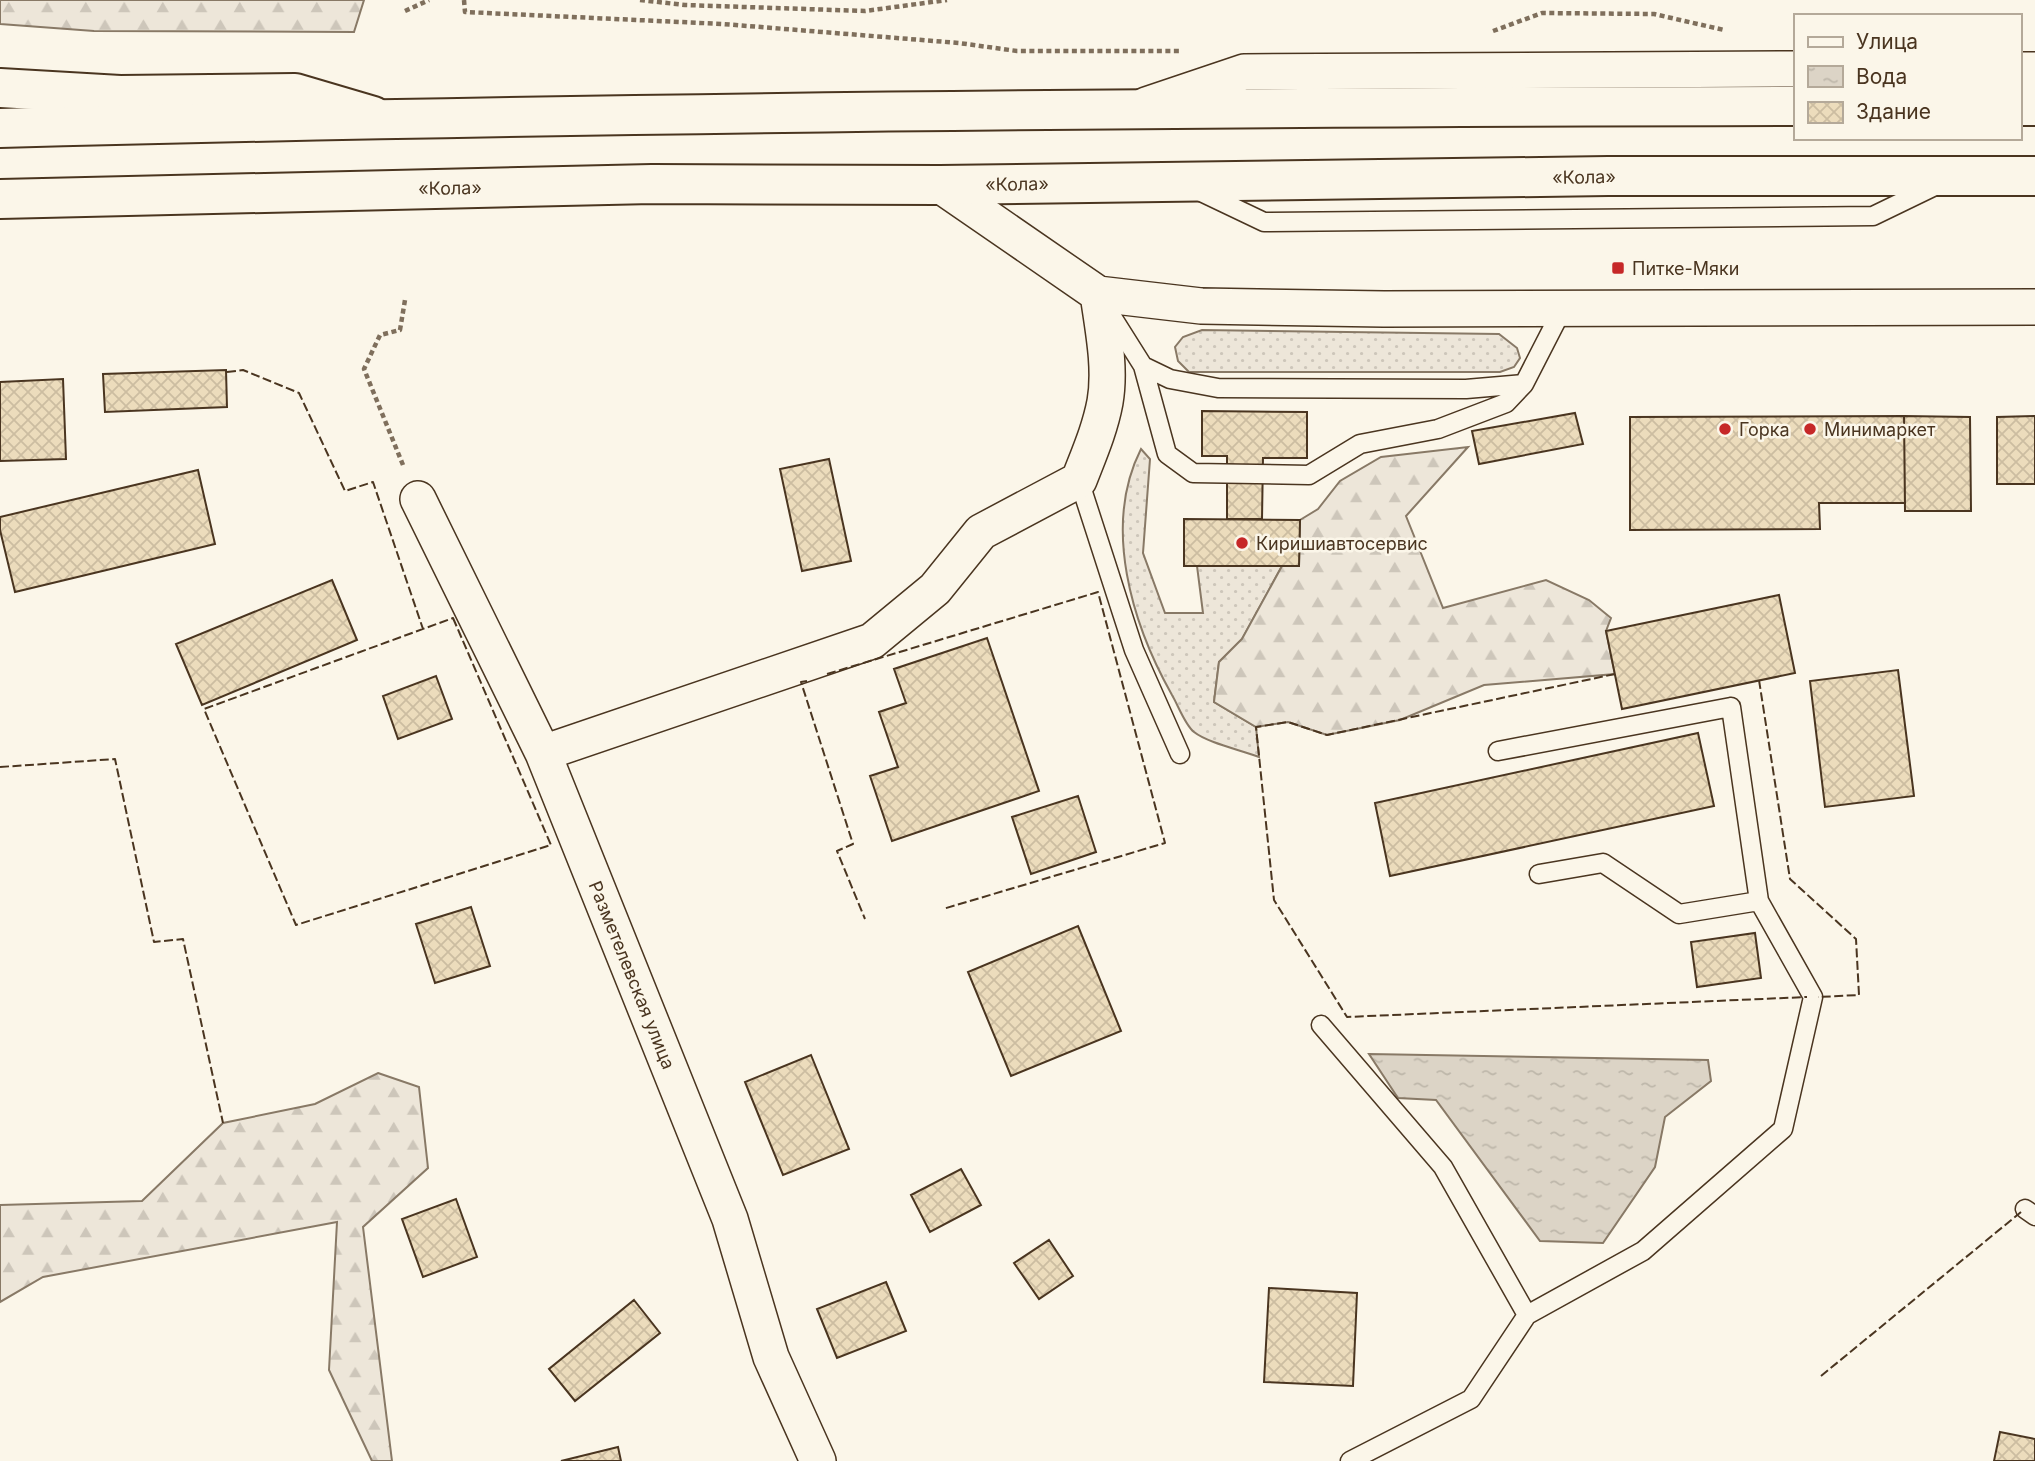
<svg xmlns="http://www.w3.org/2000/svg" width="2035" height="1461" viewBox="0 0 2035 1461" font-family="Inter,sans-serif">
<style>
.grass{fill:url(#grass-dots);stroke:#887966;stroke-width:2}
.forest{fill:url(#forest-firs);stroke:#887966;stroke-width:2}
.water{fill:url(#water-ripples);stroke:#887966;stroke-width:2}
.building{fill:url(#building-cross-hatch);stroke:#4a3520;stroke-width:2}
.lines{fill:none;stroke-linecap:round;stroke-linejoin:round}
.service-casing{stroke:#4a3520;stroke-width:21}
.minor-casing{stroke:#4a3520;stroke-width:38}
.secondary-casing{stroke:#4a3520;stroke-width:42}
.trunk-casing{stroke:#4a3520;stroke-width:42}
.path{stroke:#7f6f5c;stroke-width:4.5;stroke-dasharray:5 3.5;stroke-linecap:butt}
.service{stroke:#fbf6e9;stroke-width:18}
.minor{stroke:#fbf6e9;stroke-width:35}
.secondary{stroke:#fbf6e9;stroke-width:38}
.trunk{stroke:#fbf6e9;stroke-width:38}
.fence{stroke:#4a3520;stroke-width:2;stroke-dasharray:9 3.5;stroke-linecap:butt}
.poi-dot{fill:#c62828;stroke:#fbf6e9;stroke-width:2.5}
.labels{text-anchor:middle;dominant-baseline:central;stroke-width:5;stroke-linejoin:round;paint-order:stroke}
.street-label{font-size:18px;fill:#4a3520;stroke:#fbf6e9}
.poi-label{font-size:18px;fill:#4a3520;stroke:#fbf6e9;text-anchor:start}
</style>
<defs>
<pattern id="grass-dots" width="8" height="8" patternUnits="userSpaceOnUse" patternTransform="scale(1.75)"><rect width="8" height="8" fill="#ede6d9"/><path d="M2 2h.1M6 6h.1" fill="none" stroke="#cdc6ba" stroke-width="1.8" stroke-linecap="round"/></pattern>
<pattern id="forest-firs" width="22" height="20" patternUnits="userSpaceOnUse" patternTransform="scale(1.75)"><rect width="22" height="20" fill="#ede6d9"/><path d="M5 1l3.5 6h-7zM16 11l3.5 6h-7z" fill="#cdc6ba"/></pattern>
<pattern id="water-ripples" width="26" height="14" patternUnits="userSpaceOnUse" patternTransform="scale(1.75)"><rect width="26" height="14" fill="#dcd4c6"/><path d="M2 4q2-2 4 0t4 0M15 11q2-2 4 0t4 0" fill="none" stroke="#beb7aa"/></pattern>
<pattern id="building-cross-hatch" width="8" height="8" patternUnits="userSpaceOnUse" patternTransform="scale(1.75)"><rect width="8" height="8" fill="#ecdcbc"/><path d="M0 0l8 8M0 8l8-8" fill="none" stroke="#ccbda1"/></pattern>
</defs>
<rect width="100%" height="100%" fill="#fbf6e9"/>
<path class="grass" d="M1202 330 1499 334 1517 348 1520 358 1514 367 1500 372H1189L1178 361 1175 347 1183 337Z
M1141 449 1150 459 1143 553 1165 613H1203L1197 566H1282L1242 639 1219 662 1214 702 1256 727 1259 757C1241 750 1208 743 1194 732 1185 725 1178 705 1172 695 1132 624 1102 526 1141 449Z"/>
<path class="forest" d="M0 0H364L354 32 94 31 0 24Z
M1468 447 1406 516 1443 608 1546 580 1589 600 1611 618 1606 631 1615 674 1484 685 1400 720 1327 735 1288 722 1256 727 1214 702 1219 662 1242 639 1282 566H1299L1300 520 1318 509 1340 481 1381 457Z
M378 1073 419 1087 428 1168 363 1227 392 1461H372L329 1370 337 1222 43 1277 0 1302V1205L142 1201 223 1123 315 1104Z"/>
<path class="water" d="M1369 1054 1708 1060 1711 1081 1665 1117 1655 1167 1603 1243 1540 1241 1436 1100 1398 1098Z"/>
<path class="building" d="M226 370 227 407 105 412 103 374Z
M63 379 66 459 0 461V382Z
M1202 411 1307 412V458H1263L1262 519H1227V456H1202Z
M1575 413 1583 444 1479 464 1472 431Z
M1904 416 1905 503H1819L1820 529 1630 530V417Z
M1904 416 1970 417 1971 511H1905Z
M2035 416V484H1997V417Z
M829 459 851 561 802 571 780 469Z
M198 470 215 544 15 592 0 530V517Z
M1184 519 1300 520 1299 566H1184Z
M332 580 357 640 202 705 176 644Z
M1779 595 1795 673 1622 709 1606 631Z
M987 638 1039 791 892 841 870 776 898 767 879 712 906 703 894 669Z
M1898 670 1914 796 1825 807 1810 681Z
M436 676 452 719 398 739 383 696Z
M1698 733 1714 806 1390 876 1375 803Z
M1078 796 1096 852 1031 874 1012 817Z
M471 907 490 966 435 983 416 924Z
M1078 926 1121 1031 1011 1076 968 972Z
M1755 933 1761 978 1697 987 1691 942Z
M811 1055 849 1149 783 1175 745 1082Z
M961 1169 981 1205 930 1232 911 1195Z
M456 1199 477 1257 423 1277 402 1219Z
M1049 1240 1073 1276 1039 1299 1014 1263Z
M886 1282 906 1331 837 1358 817 1309Z
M1269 1288 1357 1293 1353 1386 1264 1382Z
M634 1300 660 1333 575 1401 549 1369Z
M2000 1432 2035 1439V1461H1994Z
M618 1447 621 1461H561Z"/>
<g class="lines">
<g class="service-casing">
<path id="service" d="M1199 191 1264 222 1873 216 1937 185
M1109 312 1143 366 1170 379 1218 388 1466 389 1524 384 1563 308
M1143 366 1167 454 1193 473 1309 475 1360 444 1438 429 1506 403 1524 384
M1079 480 1134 650 1180 754
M1539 874 1603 863 1679 914 1759 901
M1321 1025 1443 1167 1527 1315
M2025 1209 2035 1216
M1350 1461 1471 1399 1527 1315 1643 1251 1783 1129 1813 997 1759 901 1731 707 1498 751"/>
</g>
<g class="minor-casing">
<path id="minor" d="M2019 70H2035
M1146 105 1244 72 1795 69
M940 185 1098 294 1201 306 1384 309 2035 307
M418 499 543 753 730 1219 771 1357 818 1461
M543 753 872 641 935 589 981 532 1079 480C1089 454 1100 429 1105 402 1111 368 1103 329 1098 294"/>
</g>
<g class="secondary-casing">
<path id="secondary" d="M0 88 120 95 295 93 373 116"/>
</g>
<g class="trunk-casing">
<path id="trunk" d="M2019 106H2035
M0 128C598 112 1197 107 1795 106
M0 199 652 184 940 185 1608 176H2035"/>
</g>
<path class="path" d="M464 0 465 12 723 24 959 43 1017 51H1182
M640 0 685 5 865 11 947 0
M405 11 429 0
M1493 31 1542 13 1654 14 1724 30
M403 465 364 369 380 335 400 330 405 300"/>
<use href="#service" class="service"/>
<use href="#minor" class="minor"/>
<use href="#secondary" class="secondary"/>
<use href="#trunk" class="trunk"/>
<path class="fence" d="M227 372 243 370 299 393 345 491 373 482 423 629
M453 618 551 845 296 925 204 709Z
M827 674 1098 592 1165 843 943 909
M1615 674 1327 735 1288 722 1256 727 1274 900 1347 1017 1807 997
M1759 680 1790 879 1856 939 1859 995 1818 997
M807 681 801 682 853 844 837 851 865 919
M0 767 115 759 154 942 183 939 223 1123
M1821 1376 2021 1212"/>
</g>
<g class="poi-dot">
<rect x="1611" y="261" width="14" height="14" rx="3.5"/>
<circle cx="1725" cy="429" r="7"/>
<circle cx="1810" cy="429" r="7"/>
<circle cx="1242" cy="543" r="7"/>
</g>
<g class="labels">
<g class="street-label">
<text transform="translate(1584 177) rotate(-1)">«Кола»</text>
<text transform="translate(1017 184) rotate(-1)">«Кола»</text>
<text transform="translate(450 188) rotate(-1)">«Кола»</text>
<text transform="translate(632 975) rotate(68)">Разметелевская улица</text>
</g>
<g class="poi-label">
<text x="1632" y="268">Питке-Мяки</text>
<text x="1739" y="429">Горка</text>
<text x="1824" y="429">Минимаркет</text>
<text x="1256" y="543">Киришиавтосервис</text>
</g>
</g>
<rect x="1794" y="14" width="228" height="126" fill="#fbf6e9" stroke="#b4a999" stroke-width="2"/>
<rect x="1808" y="37" width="35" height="10" fill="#fbf6e9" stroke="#b4a999" stroke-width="2"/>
<text x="1856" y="49" font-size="21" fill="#4a3520">Улица</text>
<rect x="1808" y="66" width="35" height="21" fill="url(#water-ripples)" stroke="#b4a999" stroke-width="2"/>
<text x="1856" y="84" font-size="21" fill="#4a3520">Вода</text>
<rect x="1808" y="102" width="35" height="21" fill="url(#building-cross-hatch)" stroke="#b4a999" stroke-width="2"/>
<text x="1856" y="119" font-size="21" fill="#4a3520">Здание</text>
</svg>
